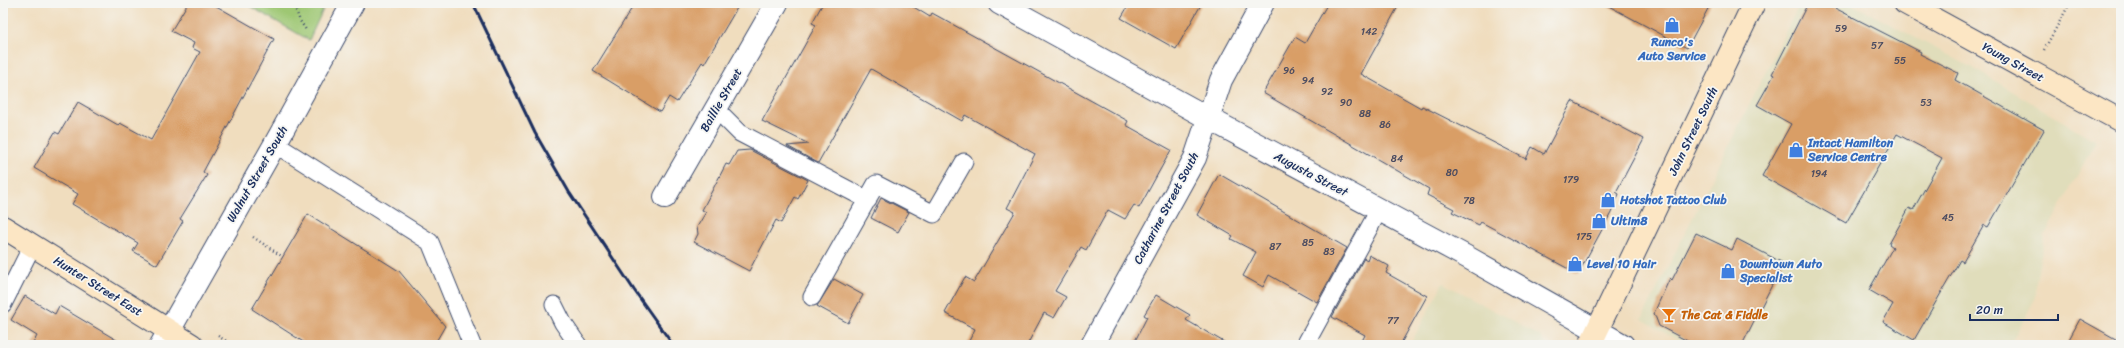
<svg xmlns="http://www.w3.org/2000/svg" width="2124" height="348" viewBox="0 0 2124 348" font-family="Sriracha,sans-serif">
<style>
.built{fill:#e0ddbb}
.green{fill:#9ec773;stroke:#5c7b68}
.building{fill:#d99e66}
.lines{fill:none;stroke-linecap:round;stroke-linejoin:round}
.lane-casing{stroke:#3b496c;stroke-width:19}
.street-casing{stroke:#3b496c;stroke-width:24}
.secondary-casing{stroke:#3b496c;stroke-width:24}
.path{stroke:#3b496c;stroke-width:2.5;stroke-dasharray:1 3;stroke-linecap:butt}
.lane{stroke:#fff;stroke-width:17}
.street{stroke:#fff;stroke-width:22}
.secondary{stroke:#fce6c4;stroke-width:22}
.rail{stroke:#1b2f5e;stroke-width:3}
.labels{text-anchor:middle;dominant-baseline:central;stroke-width:3.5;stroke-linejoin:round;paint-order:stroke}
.number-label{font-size:10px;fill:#4a4b60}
.shop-label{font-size:12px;font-weight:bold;fill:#366cbe;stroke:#f6f6f2;text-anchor:start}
.street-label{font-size:12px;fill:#1b2f5e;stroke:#f6f6f2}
.food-label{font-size:12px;font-weight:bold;fill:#c56008;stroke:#f6f6f2;text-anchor:start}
</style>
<rect width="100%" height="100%" fill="#f6f6f2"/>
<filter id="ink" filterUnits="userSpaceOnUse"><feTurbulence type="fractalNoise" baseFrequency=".025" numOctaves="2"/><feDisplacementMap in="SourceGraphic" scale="8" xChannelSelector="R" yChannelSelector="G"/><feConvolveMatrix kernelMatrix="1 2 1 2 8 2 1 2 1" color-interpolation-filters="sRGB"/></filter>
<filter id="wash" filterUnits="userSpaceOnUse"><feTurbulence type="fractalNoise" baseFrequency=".012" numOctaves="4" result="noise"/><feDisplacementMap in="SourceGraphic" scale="16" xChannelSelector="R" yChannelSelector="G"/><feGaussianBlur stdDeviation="0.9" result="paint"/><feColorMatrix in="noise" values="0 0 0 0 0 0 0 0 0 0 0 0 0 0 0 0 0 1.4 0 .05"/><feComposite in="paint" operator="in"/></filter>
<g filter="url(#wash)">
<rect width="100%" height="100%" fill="#f0ddbe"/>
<path class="built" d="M1800 3H1850L1980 72 2096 141 2045 235 2036 281V297L2010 345H1686L1642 319Z
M1443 283 1540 336 1545 345H1410Z"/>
<path class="green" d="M244 3H326L309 40Z"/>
<g id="blocks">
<path class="building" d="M188 3H211L274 39 203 172 207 175 180 219 183 221 157 265 133 251 138 243 72 204 78 194 34 168 55 132 59 134 78 102 118 125 120 123 151 140 200 52 192 48 194 43 171 31Z
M635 3H740L704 64 702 62 677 102 669 97 660 112 593 71Z
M823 3H907L930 17 932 13 1128 121 1126 125 1171 150 1139 208 1134 205 1125 219 1108 210 1086 250 1081 247 1055 291 1066 297 1054 318 1044 313 1027 345H967L975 329 945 313 965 277 974 282 1015 212 1007 208 1035 154 965 115 962 121 871 69 818 163 787 146 809 144 762 121 816 25 812 23Z
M1130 3H1202L1176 49 1121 18Z
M1328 3H1400L1361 74 1421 108 1422 106 1526 159 1532 147 1544 154 1572 101 1644 139 1616 192 1619 194 1611 213 1578 274 1481 222 1479 225 1452 212 1454 209 1427 195 1429 189 1263 93 1295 37 1305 43Z
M1603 3H1711L1687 48Z
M1808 3H1825L1921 52 1920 54 1958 73 1955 80 2044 130 1988 227 1984 225 1963 262 1960 260 1914 340 1883 322 1893 304 1869 290 1893 247 1889 244 1909 208 1913 210 1942 158 1897 134 1846 223 1762 176 1791 124 1757 105 1774 75 1772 74Z
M750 150 808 180 798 199 795 197 781 223 776 220 749 271 694 242 698 234 697 227 706 212 702 210 726 164 729 165 737 151Z
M1219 174 1347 248 1317 302 1269 275 1263 287 1243 276 1256 252 1231 239 1233 236 1197 215Z
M881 198 909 212 898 232 871 218Z
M308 214 399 271 445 326 434 345H308L252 309Z
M1696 233 1732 250 1737 239 1783 263 1742 345H1695L1659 326 1654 313 1670 278 1672 280Z
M1369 255 1389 266 1386 273 1427 296 1400 345H1360L1365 335 1332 317 1364 258 1367 260Z
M834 279 863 295 848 323 817 306Z
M1156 295 1190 315 1186 320 1229 345H1133L1147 317 1144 315Z
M25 296 55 314 59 306 125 345H32L37 336 11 320Z
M2080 319 2121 342V345H2066Z"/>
</g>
</g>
<g filter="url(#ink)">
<use href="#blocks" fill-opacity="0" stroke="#3b496c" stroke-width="1"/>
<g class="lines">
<g class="lane-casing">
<path id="lane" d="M716 109 740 133 868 200
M275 144 430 242 472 345
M812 297 876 184 934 214 964 162
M3 304 32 246
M554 305 563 323 578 345
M1305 345 1379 210"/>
</g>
<g class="street-casing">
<path id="street" d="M999 3 1208 118 1467 257 1623 345
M665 197 777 3
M161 345 275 144 353 3
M1092 345 1195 158 1221 80 1263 3"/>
</g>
<g class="secondary-casing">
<path id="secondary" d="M1905 3 2121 121
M3 227 192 345
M1590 345 1754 3"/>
</g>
<path class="path" d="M293 3 300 21 307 31
M2044 50 2070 3
M253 237 283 257
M218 336 233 345"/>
<use href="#lane" class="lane"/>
<use href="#street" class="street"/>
<use href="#secondary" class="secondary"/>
<path class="rail" d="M473 3 535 133 569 192 634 290 673 345"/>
</g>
</g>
<defs>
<g id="shop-bare" transform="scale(1.2)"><path d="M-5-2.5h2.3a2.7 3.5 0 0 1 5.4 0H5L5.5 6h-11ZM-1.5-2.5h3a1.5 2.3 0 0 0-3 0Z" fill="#3f7fe0" stroke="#f6f6f2" stroke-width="2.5" paint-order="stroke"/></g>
<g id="bar-bare" transform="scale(1.2)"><path d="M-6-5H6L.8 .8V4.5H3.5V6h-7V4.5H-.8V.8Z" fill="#e8710a" stroke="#f6f6f2" stroke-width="2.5" paint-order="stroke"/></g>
</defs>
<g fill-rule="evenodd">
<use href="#shop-bare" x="1672" y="25"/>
<use href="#shop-bare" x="1796" y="150"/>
<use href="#shop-bare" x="1608" y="200"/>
<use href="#shop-bare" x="1599" y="221"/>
<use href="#shop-bare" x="1575" y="264"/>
<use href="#shop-bare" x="1728" y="271"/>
<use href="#bar-bare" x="1669" y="315"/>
</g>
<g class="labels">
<g class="number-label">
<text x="1841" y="29">59</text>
<text x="1369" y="32">142</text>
<text x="1877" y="46">57</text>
<text x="1900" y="61">55</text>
<text x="1289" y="71">96</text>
<text x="1308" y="81">94</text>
<text x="1327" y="92">92</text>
<text x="1346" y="103">90</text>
<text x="1926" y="103">53</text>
<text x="1365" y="114">88</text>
<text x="1385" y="125">86</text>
<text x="1397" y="159">84</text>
<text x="1452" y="173">80</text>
<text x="1819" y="174">194</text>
<text x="1571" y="180">179</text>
<text x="1469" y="201">78</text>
<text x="1948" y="218">45</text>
<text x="1584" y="237">175</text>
<text x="1308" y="243">85</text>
<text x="1275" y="247">87</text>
<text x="1329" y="252">83</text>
<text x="1393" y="321">77</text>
</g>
<g class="shop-label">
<text x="1672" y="42" text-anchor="middle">Runco's<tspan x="1672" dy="14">Auto Service</tspan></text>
<text x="1808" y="143">Intact Hamilton<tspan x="1808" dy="14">Service Centre</tspan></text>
<text x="1620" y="200">Hotshot Tattoo Club</text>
<text x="1611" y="221">Ultim8</text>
<text x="1587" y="264">Level 10 Hair</text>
<text x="1740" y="264">Downtown Auto<tspan x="1740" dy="14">Specialist</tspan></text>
</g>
<g class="street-label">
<text transform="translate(2013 62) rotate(29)">Young Street</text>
<text transform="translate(721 100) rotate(-60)">Baillie Street</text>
<text transform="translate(1693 131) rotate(-64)">John Street South</text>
<text transform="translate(257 174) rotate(-60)">Walnut Street South</text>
<text transform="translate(1311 174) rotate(28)">Augusta Street</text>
<text transform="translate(1166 208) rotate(-62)">Catharine Street South</text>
<text transform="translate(98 286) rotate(32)">Hunter Street East</text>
</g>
<g class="food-label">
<text x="1681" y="315">The Cat &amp; Fiddle</text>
</g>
</g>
<rect width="2124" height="348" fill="none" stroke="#f6f6f2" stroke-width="16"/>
<path d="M1970 314v6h88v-6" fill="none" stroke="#1b2f5e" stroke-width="2"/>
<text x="1976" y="314" font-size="12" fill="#1b2f5e" stroke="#f6f6f2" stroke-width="3" paint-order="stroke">20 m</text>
</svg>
